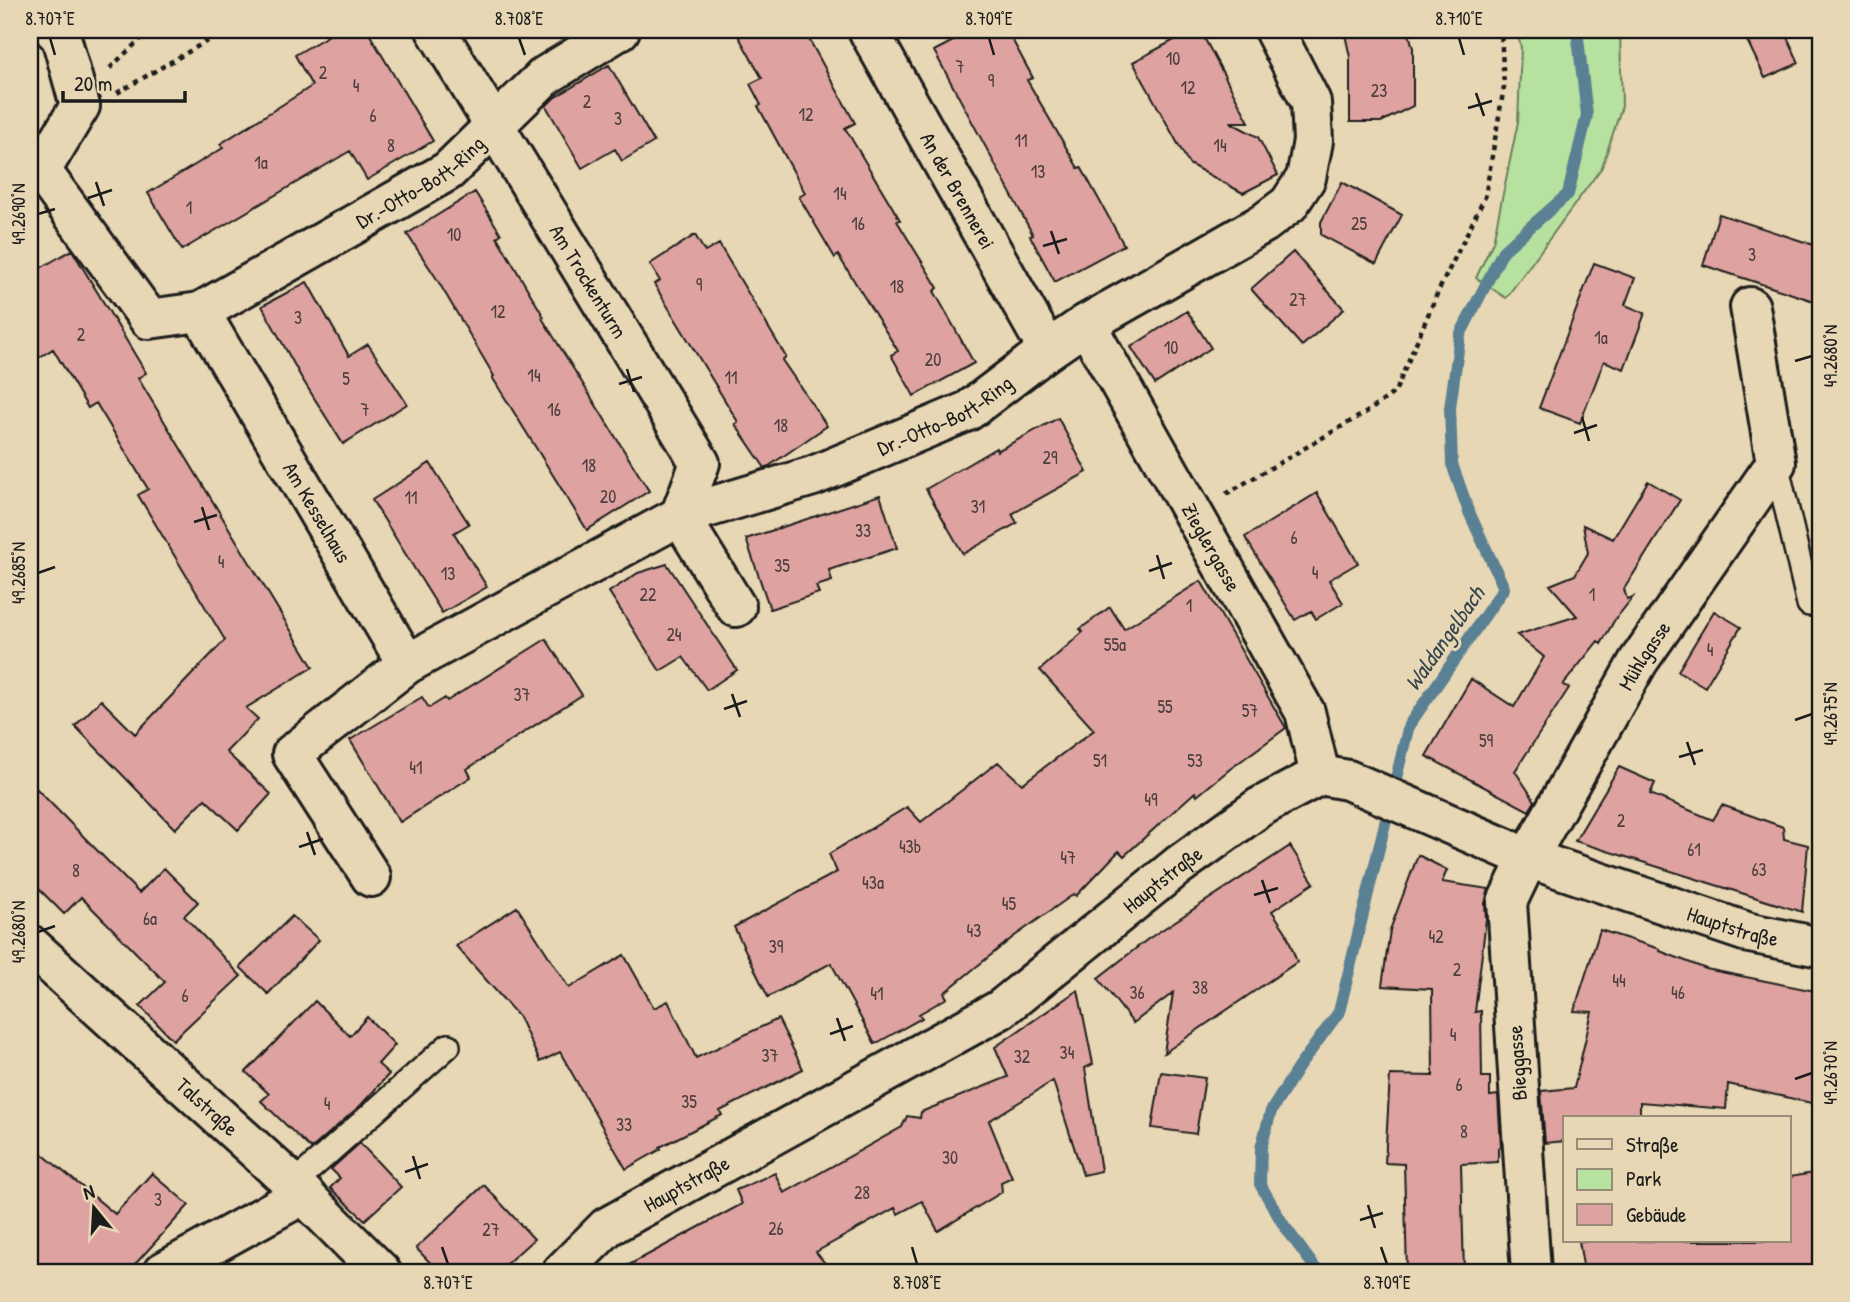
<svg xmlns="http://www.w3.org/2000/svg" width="1850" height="1302" viewBox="0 0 1850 1302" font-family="'Patrick Hand',sans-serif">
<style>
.green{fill:#b7e19e;stroke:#6a7e5d;stroke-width:2}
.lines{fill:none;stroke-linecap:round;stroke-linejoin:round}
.stream{stroke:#5a8094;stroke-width:12}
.building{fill:#dea3a1;stroke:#1c1c1c;stroke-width:2}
.service-casing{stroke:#1c1c1c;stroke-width:28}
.minor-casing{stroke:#1c1c1c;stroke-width:44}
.path{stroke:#1c1c1c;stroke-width:4.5;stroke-dasharray:5 5;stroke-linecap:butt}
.service{stroke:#e8d7b4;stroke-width:23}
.minor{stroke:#e8d7b4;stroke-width:38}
.ticks{fill:none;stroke:#1c1c1c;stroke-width:2.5}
.labels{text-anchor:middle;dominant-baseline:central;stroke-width:6;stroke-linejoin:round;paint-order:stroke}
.number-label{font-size:18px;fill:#4c3e3d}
.street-label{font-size:21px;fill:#1c1c1c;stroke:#e8d7b4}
.water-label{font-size:23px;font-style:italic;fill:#36464e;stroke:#e8d7b4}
.neatline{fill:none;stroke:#1c1c1c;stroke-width:2.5}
.ticks-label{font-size:18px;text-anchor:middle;fill:#1c1c1c}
</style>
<rect width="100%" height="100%" fill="#e8d7b4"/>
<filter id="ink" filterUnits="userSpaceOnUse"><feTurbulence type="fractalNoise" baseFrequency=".0143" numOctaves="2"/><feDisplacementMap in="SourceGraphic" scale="14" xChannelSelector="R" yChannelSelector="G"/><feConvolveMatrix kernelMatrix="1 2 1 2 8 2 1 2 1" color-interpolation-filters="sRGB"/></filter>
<g filter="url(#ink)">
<path class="green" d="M1517 30H1620L1622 106 1602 167 1506 298 1476 278 1493 242 1518 122 1521 48Z"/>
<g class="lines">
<path class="stream" d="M1318 1272 1283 1224 1260 1184 1261 1148 1271 1111 1298 1068 1339 1012 1409 725 1504 588 1469 512 1452 464 1450 408 1460 335 1503 251 1568 194 1587 115 1577 30"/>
</g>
<path class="building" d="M338 30H367L433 141 367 180 350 151 182 250 148 193 223 148 220 144 312 86 295 55Z
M735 30H804L855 123 845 128 900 220 897 221 938 288 934 291 974 363 914 396 891 355 898 351 838 255 835 258 799 197 805 193 758 106 761 105 750 84 762 78Z
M974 30H1007L1033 78 1027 80 1078 168 1081 167 1124 245 1055 282 1030 236 1033 235 934 51Z
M1193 30H1200L1249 122H1230L1258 137 1278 175 1243 193 1189 164 1133 62Z
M1344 30H1408L1413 48V106L1381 122H1350V57Z
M1742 30H1784L1799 63 1765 78Z
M609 65 654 142 622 161 615 149 582 168 546 106 554 98Z
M1342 182 1402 215 1376 264 1321 235V222Z
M475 192 501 234 497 237 544 317 542 318 649 491 587 530 492 377 494 376 435 276 407 234Z
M1719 214 1820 247V303L1703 265Z
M695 235 705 252 719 244 786 357 782 360 827 426 769 466 765 468 735 424 738 422 654 284 660 281 650 264Z
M72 250 146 373 138 378 313 667 246 708 258 719 226 752 271 794 238 830 205 799 175 829 75 726 101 700 135 734 225 640 138 495 148 489 96 403 88 408 53 349 30 363V274Z
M1293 252 1344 309 1302 346 1251 289Z
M1594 263 1635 278 1625 305 1645 313 1624 369 1604 361 1580 423 1539 408Z
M307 282 349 356 368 344 407 404 343 444 301 377 262 306Z
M1187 311 1211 348 1155 384 1131 347Z
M1058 418 1087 472 1012 514 1017 523 963 554 926 489 996 448 997 451Z
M430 463 469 524 454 533 487 587 442 613 372 500Z
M1648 481 1680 500 1624 589 1627 599 1633 597 1614 621 1601 644 1598 641 1563 685 1569 688 1515 771 1535 801 1529 811 1426 756 1471 679 1514 707 1544 657 1517 635 1577 616 1550 585 1575 575 1588 553 1583 525 1613 539Z
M1317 493 1358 563 1329 580 1343 603 1316 619 1311 611 1295 620 1245 537Z
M880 495 897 548 829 570 832 581 816 586 819 593 770 609 746 539Z
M667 564 737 670 707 690 683 657 660 671 609 592 638 573Z
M1201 581 1286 728 1230 769 1197 796 1195 792 1124 856 1119 851 1076 896 1074 894 1012 938 944 993 947 998 919 1014 922 1018 875 1044 831 963 768 997 734 927 837 872 829 854 907 807 921 822 998 762 1022 784 1094 730 1040 670 1083 632 1080 629 1110 607 1124 629Z
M1714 611 1741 627 1705 687 1678 671Z
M546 639 582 695 467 769 471 777 400 822 350 740 422 697 429 708 445 698 447 701Z
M1619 767 1655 783 1650 794 1713 820 1722 805 1783 827 1784 839 1808 845 1802 912 1575 841Z
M30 782 139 893 164 868 198 902 184 916 241 976 173 1040 140 1006 165 982 81 897 64 914 30 880Z
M1290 846 1314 883 1272 911 1286 932 1297 962 1164 1053 1173 993 1133 1023 1098 978 1148 939Z
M1418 855 1447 870 1442 882 1489 889 1485 903 1486 919 1475 1012 1481 1011 1482 1077H1490V1096L1498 1095 1501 1147 1498 1148V1162L1461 1164 1464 1272H1407L1404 1164 1385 1163 1390 1075 1433 1076 1432 989 1382 986 1390 930Z
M517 907 569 988 624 955 654 1008 668 1001 696 1058 778 1019 803 1069 720 1111 722 1115 660 1147 661 1149 626 1169 560 1052 540 1062 519 1017 456 946Z
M292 916 319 940 268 994 240 967Z
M1600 930 1660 949V951L1706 969 1820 992V1105L1728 1084 1726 1109 1640 1102V1118H1565V1141L1545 1143 1541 1091 1574 1088 1592 1012 1574 1011Z
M1078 990 1093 1064 1085 1068 1101 1171 1083 1175 1053 1081 989 1121 1012 1177 1001 1182 1002 1192 938 1231 922 1201 898 1214 895 1208 816 1252 832 1272H616L742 1204 736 1190 775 1173 784 1193 902 1127 907 1116 920 1118 921 1112 1008 1077 995 1047Z
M315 1001 350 1036 367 1017 395 1045 378 1064 389 1074 361 1105 311 1149 261 1101 269 1094 246 1072Z
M1161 1072 1205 1078 1196 1134 1152 1128Z
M360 1143 401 1187 365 1220 330 1188 340 1178 331 1169Z
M30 1144 115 1214 152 1173 189 1205 128 1272H30Z
M1820 1172V1265L1769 1272H1584L1579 1241H1789V1177Z
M484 1185 534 1239 497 1272H439L416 1248Z"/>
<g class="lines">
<g class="service-casing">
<path id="service" d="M1776 463 1809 604
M293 1184 448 1046"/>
</g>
<g class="minor-casing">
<g id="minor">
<path id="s1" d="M436 30 700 463 680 516 736 607"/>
<path id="s2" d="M868 30 1048 350"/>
<path id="s3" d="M40 169 149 319 200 312 407 664"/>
<path d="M30 179 45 164 80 106 61 37 54 30"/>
<path id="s4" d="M200 312 448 171 545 76 620 30"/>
<path id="s5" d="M1086 324 1305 712 1320 775"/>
<path id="s6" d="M371 877 292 754 407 664 680 516 813 476 968 411 1048 350 1086 324 1264 223 1289 204 1306 178 1313 141 1311 102 1274 30"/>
<path id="s7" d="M30 945 293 1184 381 1272"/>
<path d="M163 1272 304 1194"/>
<path id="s8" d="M562 1272 607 1227 1001 1009 1179 865 1260 807 1320 775 1348 780 1528 858 1750 933 1820 947"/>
<path id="s9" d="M1531 1272 1507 902 1528 858 1638 662 1776 463 1750 307"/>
</g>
</g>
<path class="path" d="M110 68 150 30
M117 93 226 30
M1226 494 1370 410 1395 392 1437 294 1485 197 1504 87 1501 30"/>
<use href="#service" class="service"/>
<use href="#minor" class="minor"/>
</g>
</g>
<path class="ticks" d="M50 38 55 55M519 38 525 55M989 38 994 55M1459 38 1464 55M1476 93 1484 116M1468 108 1492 101M96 182 104 206M88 198 112 190M38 214 55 209M1051 231 1059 254M1043 246 1067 239M1795 361 1812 356M627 369 634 392M619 384 642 377M1582 417 1589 441M1574 433 1597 425M202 507 209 530M194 522 217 515M1157 555 1164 579M1149 571 1172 563M38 573 55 567M732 694 740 717M724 709 747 701M1795 720 1812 714M1687 742 1695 765M1679 757 1703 750M307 832 315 855M299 847 323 839M1262 880 1270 903M1254 895 1278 888M38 932 55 926M837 1018 845 1041M830 1034 853 1026M1795 1079 1812 1073M413 1156 420 1179M405 1172 428 1164M1368 1205 1375 1228M1360 1220 1383 1213M442 1247 448 1264M912 1247 917 1264M1381 1247 1387 1264"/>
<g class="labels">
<g class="number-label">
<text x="1173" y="58">10</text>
<text x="960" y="66">7</text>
<text x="323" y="72">2</text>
<text x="991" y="80">9</text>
<text x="356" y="85">4</text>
<text x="1188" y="87">12</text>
<text x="1379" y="90">23</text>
<text x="587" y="101">2</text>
<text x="806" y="114">12</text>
<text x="373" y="115">6</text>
<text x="618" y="118">3</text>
<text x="1021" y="140">11</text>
<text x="391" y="145">8</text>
<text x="1220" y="145">14</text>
<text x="261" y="162">1a</text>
<text x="1038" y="171">13</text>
<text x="840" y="193">14</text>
<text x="189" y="207">1</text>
<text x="858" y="223">16</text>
<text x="1359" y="223">25</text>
<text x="454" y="234">10</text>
<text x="1752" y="254">3</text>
<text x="699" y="284">9</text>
<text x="897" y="286">18</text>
<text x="1298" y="299">27</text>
<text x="498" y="311">12</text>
<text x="298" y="317">3</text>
<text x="81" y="334">2</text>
<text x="1601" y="337">1a</text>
<text x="1171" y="347">10</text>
<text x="933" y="359">20</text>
<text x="534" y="375">14</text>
<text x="731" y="377">11</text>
<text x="346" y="378">5</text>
<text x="365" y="409">7</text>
<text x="554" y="409">16</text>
<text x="781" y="425">18</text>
<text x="1050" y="457">29</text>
<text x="589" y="465">18</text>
<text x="608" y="496">20</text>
<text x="411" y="497">11</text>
<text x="978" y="506">31</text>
<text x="863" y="530">33</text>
<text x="1294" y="537">6</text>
<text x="221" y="561">4</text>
<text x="782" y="565">35</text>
<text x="1315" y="572">4</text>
<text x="448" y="573">13</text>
<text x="648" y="594">22</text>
<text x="1592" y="594">1</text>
<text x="1189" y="605">1</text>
<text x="674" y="634">24</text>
<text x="1115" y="644">55a</text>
<text x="1710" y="649">4</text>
<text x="522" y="694">37</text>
<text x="1165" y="706">55</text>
<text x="1250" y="710">57</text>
<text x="1486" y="740">59</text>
<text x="1100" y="760">51</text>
<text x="1195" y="760">53</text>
<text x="416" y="767">41</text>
<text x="1151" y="799">49</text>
<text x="1621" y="820">2</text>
<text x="910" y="846">43b</text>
<text x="1694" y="849">61</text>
<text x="1068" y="857">47</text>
<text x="1759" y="869">63</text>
<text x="76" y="870">8</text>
<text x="873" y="882">43a</text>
<text x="1009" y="903">45</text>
<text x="150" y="918">6a</text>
<text x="974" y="930">43</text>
<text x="1436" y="936">42</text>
<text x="776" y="946">39</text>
<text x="1457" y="969">2</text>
<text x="1619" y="980">44</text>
<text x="1200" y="987">38</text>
<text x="1137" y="992">36</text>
<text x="1678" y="992">46</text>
<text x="877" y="993">41</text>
<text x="185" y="995">6</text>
<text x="1453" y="1034">4</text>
<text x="1067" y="1052">34</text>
<text x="770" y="1055">37</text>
<text x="1022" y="1056">32</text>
<text x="1459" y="1084">6</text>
<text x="689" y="1101">35</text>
<text x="327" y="1103">4</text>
<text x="624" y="1124">33</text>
<text x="1464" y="1131">8</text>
<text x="950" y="1157">30</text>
<text x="862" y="1192">28</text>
<text x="158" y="1199">3</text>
<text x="776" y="1228">26</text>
<text x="491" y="1229">27</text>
</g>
<g class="street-label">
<text stroke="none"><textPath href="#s4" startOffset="256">Dr.-Otto-Bott-Ring</textPath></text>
<text stroke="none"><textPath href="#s2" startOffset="184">An der Brennerei</textPath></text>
<text stroke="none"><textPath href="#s1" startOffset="294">Am Trockenturm</textPath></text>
<text stroke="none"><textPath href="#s6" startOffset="887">Dr.-Otto-Bott-Ring</textPath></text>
<text stroke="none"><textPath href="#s3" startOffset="469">Am Kesselhaus</textPath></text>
<text stroke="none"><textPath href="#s5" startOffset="256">Zieglergasse</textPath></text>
<text stroke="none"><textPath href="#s9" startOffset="653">Mühlgasse</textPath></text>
<text stroke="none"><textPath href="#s8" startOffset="721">Hauptstraße</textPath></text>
<text stroke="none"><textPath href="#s8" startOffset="1351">Hauptstraße</textPath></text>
<text transform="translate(1517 1063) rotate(-94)">Bieggasse</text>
<text stroke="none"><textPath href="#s7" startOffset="240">Talstraße</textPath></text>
<text stroke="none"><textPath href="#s8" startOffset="154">Hauptstraße</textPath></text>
</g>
<g class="water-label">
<text transform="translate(1444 638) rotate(-55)">Waldangelbach</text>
</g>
</g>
<rect width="1850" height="1302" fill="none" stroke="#e8d7b4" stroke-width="77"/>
<rect x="1563" y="1116" width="228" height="126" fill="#e8d7b4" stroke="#968c77" stroke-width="2"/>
<rect x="1577" y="1139" width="35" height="10" fill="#e8d7b4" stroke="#968c77" stroke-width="2"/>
<text x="1626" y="1152" font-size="21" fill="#1c1c1c">Straße</text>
<rect x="1577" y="1169" width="35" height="21" fill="#b7e19e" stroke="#968c77" stroke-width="2"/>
<text x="1626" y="1186" font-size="21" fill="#1c1c1c">Park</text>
<rect x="1577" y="1204" width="35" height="21" fill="#dea3a1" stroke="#968c77" stroke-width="2"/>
<text x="1626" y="1222" font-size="21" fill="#1c1c1c">Gebäude</text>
<g transform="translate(94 1208) rotate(342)" stroke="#e8d7b4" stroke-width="5" paint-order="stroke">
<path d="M0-5L12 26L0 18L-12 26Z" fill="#1c1c1c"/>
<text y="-10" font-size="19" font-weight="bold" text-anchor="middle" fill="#1c1c1c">N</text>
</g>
<path d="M63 91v10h122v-10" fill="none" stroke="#1c1c1c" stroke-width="3.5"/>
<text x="74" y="91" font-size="21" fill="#1c1c1c" stroke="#e8d7b4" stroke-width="5" paint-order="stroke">20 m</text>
<rect x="38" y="38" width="1774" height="1226" class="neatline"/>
<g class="ticks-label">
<text x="50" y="25">8.707°E</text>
<text x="519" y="25">8.708°E</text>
<text x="989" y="25">8.709°E</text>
<text x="1459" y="25">8.710°E</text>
<text transform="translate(19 214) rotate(-90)" y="6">49.2690°N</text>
<text transform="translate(1831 356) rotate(-90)" y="6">49.2680°N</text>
<text transform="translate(19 573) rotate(-90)" y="6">49.2685°N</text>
<text transform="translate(1831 714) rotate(-90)" y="6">49.2675°N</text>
<text transform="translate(19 932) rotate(-90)" y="6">49.2680°N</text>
<text transform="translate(1831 1073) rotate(-90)" y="6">49.2670°N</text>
<text x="448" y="1289">8.707°E</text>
<text x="917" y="1289">8.708°E</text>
<text x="1387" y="1289">8.709°E</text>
</g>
</svg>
